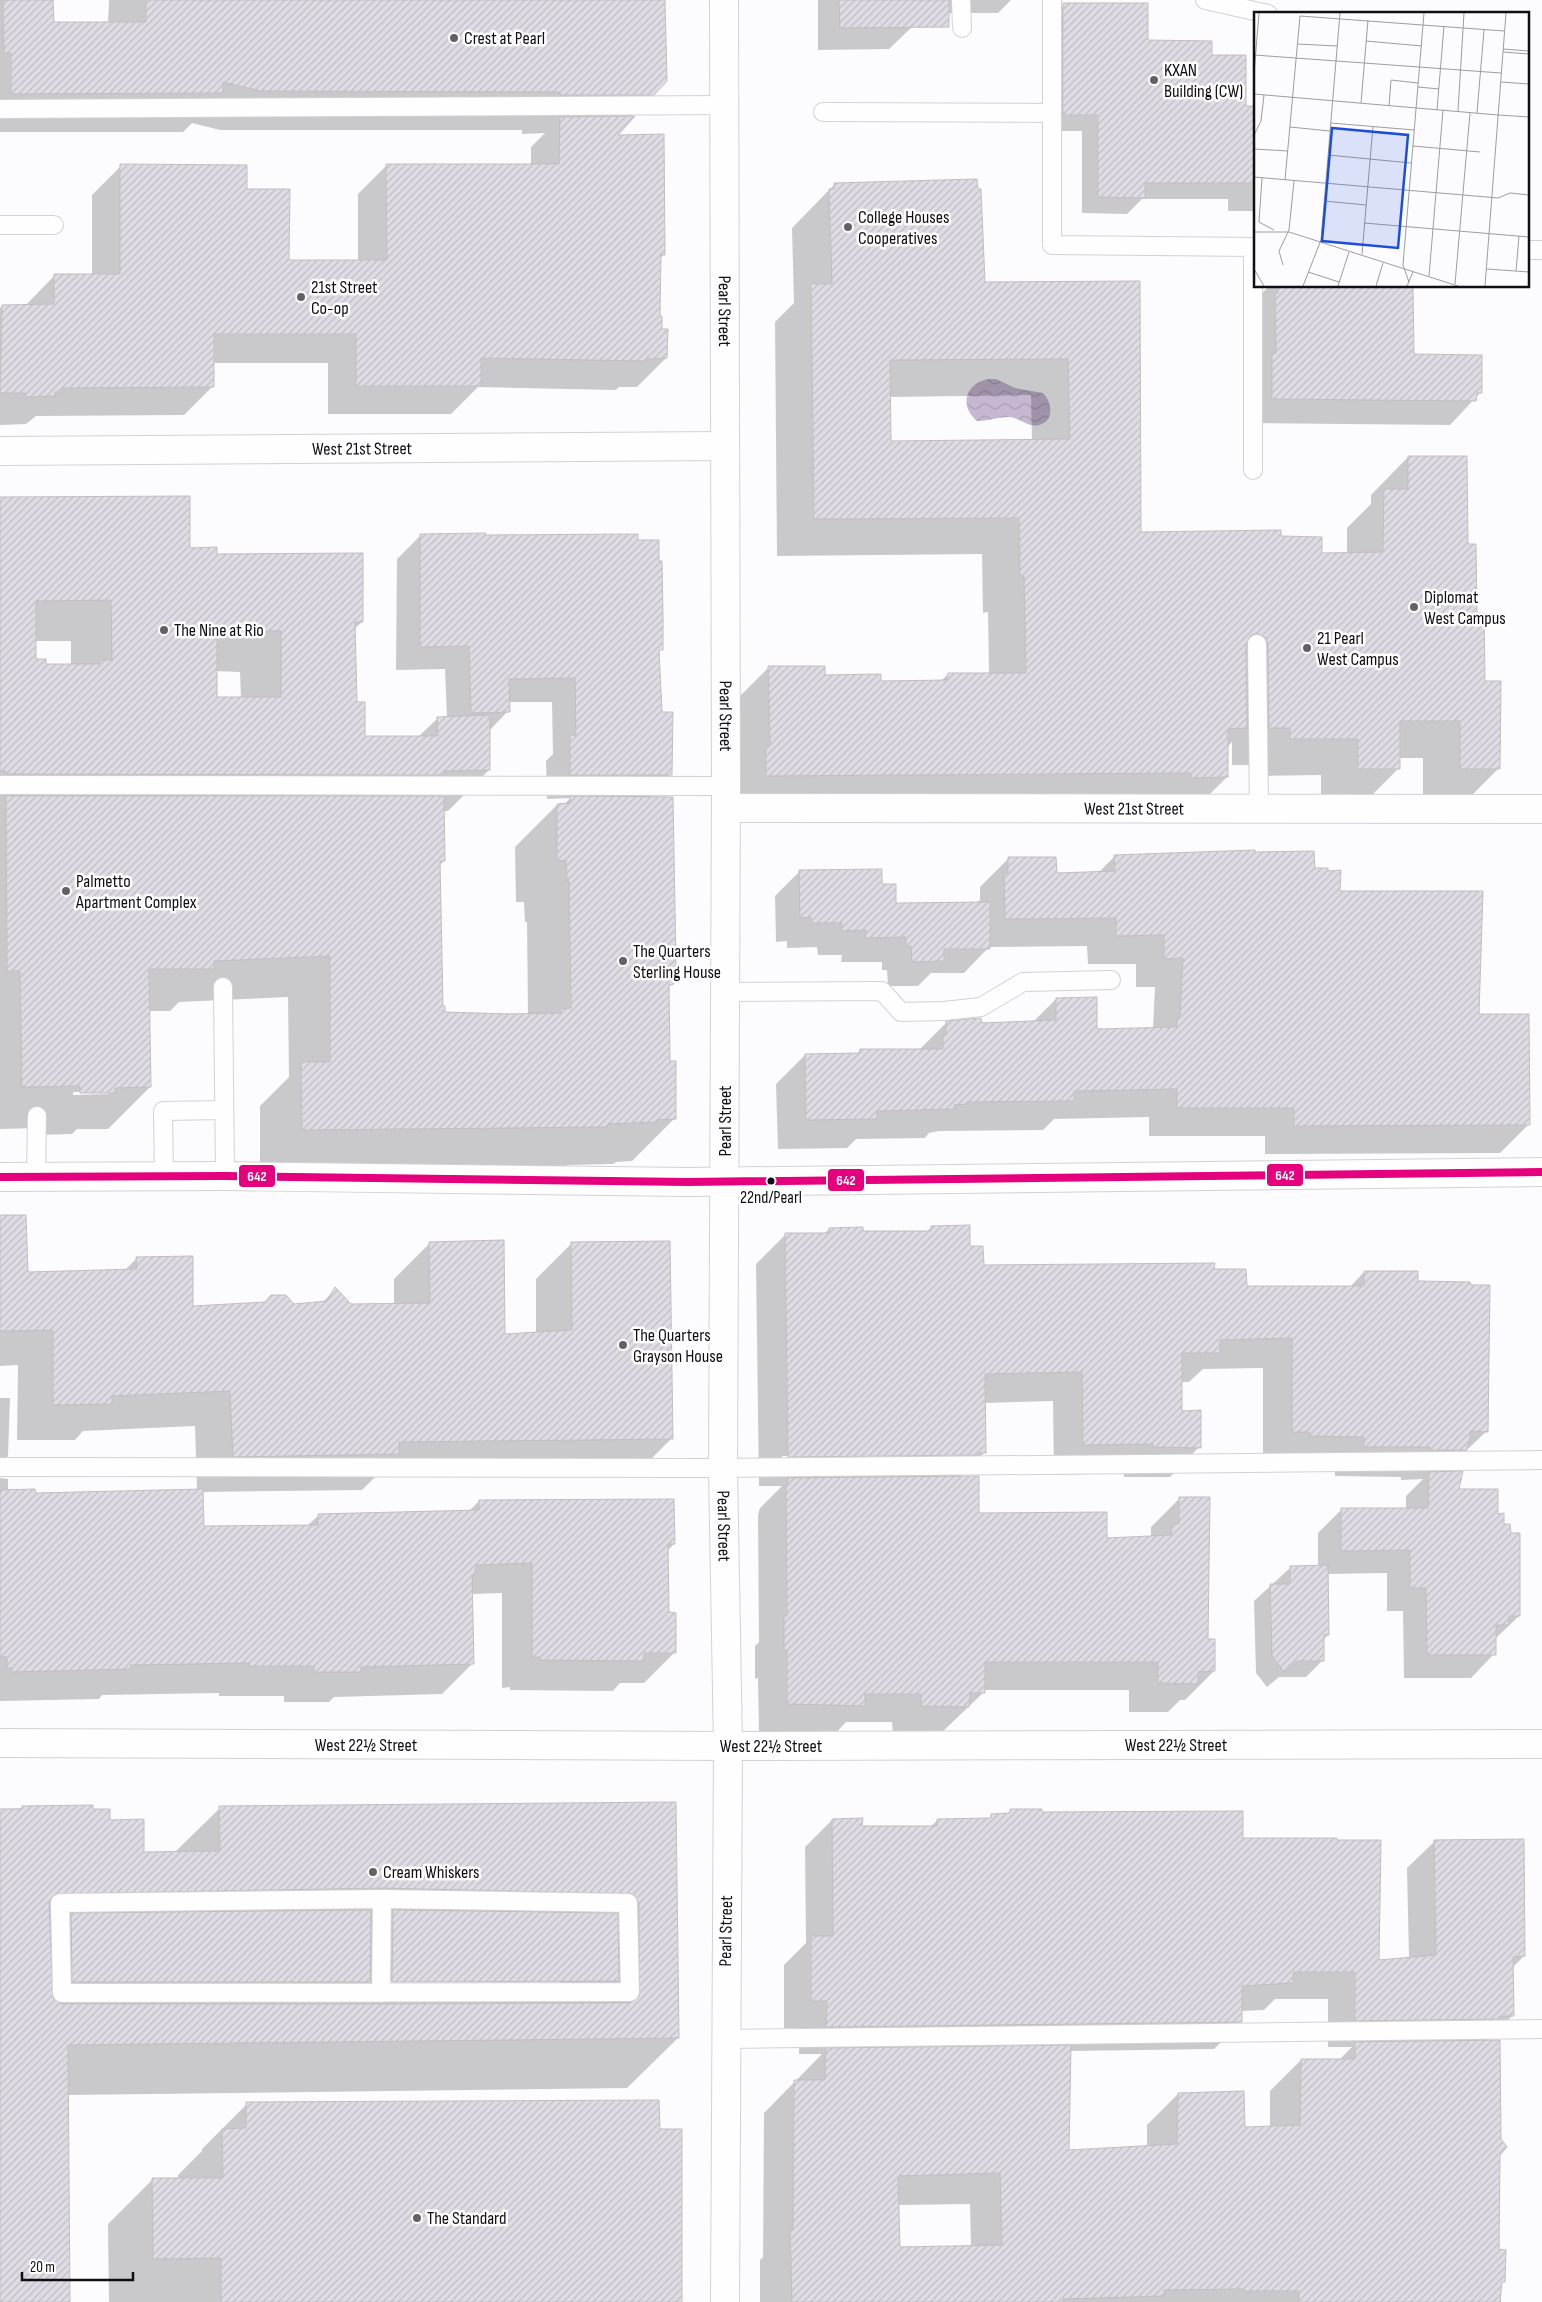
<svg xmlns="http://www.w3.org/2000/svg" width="1542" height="2302" viewBox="0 0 1542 2302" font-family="'Sofia Sans Condensed',sans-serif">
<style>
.water{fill:url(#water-waves)}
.shadow{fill:#0003;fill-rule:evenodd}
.building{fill:url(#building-hatch);stroke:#c1bfc2;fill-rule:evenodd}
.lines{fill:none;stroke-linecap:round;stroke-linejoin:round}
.lane-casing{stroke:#d2d1d4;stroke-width:20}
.street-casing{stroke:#d2d1d4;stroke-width:30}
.lane{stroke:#fffeff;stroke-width:18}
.street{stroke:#fffeff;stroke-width:28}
.bus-1-casing{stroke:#fff;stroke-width:11}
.bus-1{stroke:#e5007d;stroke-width:8}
.poi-dot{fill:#636165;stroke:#fff;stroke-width:2}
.bus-dot{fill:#100e12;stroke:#fff;stroke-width:2}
.labels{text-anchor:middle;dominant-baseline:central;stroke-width:5;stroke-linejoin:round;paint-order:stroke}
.bus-label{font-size:17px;fill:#100e12;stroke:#fff}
.poi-label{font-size:18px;fill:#100e12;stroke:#fff;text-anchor:start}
.street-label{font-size:18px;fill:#100e12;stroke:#fff}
.inset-road{fill:none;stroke:#9e9ca0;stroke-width:1}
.view{fill:#1d4ed8;fill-opacity:0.15;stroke:#1d4ed8;stroke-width:2.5}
.inset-edge{fill:none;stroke:#100e12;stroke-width:2.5}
.line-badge{stroke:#fff;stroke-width:2}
.badge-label{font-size:14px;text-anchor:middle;font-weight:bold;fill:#fff}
</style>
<defs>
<pattern id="water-waves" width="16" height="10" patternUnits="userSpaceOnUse" patternTransform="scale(1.25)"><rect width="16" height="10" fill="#c6b8d3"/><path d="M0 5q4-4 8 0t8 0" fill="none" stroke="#a99db4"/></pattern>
<pattern id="building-hatch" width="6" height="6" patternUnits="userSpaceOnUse" patternTransform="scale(1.25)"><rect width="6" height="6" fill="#e0dce5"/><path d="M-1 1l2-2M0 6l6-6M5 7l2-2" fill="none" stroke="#bfbcc3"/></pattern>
</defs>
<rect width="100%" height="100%" fill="#fcfbfe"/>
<path class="water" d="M988 379H996L1015 388 1043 393C1052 402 1055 421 1039 425 1028 428 1019 417 1009 417 998 417 988 421 977 421 959 406 965 384 988 379Z"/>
<path class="shadow" d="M0 0H52L53 24 108 23 109 0H663L653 94 630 117 615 136 664 255 660 258 658 317 666 358 637 387H619L616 390 478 387 451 414H328V363H213V386L184 415 36 416 26 424 0 425V308L2 306H25L54 276 92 275V195L121 166 246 190 287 261H358V194L387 165H531V147L545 133 522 134V130H220L192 123 183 132H0Z
M818 0H1011L998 13H944L912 27 889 49 818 50Z
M1063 5 1146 41 1211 56 1245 107H1256V211H1228V199H1142L1127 214 1082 213V131H1047V21Z
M834 185 984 284 1138 282 1140 533 1280 537 1321 554H1347V528L1371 504V495L1408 457 1467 545 1484 682 1499 768 1461 806 1423 805V758H1399V768L1361 806H1321V775L1253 776V765H1232V742L1227 747V777L1190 814 730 813 732 704 769 667 880 682 941 681 948 674H989L988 612 983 613 982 554 777 556 775 322 794 303 792 228ZM1031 395 1032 441 890 442 889 397Z
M1269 286H1412L1413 356 1481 392 1450 425 1247 423 1254 301Z
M0 498 215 555 362 622 354 629 356 703 364 737H418L438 718H447L445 669 396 670 397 559 421 535 637 542 661 649 658 652 660 713 671 774 647 798 675 966 673 968 672 984 668 988 669 1062 674 1119 632 1161 616 1162 613 1164 567 1165 564 1168 260 1171V1106L289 1077 288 997 179 1002 170 1011H149L150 1087 108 1129H77L72 1134 38 1135V1128L0 1129ZM35 641H71V665H45L35 661ZM216 671 240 672 241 698 216 699ZM508 702H552L553 754 546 761 547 799 570 798 564 805H557L515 847 516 902H524L525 922H527L528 1014 444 1013 441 1008 439 866 444 861 443 811H448L489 770V731L508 711ZM73 1092H109V1094L73 1095Z
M1115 856 1314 869 1478 1016 1529 1124 1500 1153 1265 1154V1136H1149V1117L1054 1119 1043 1130 939 1131 929 1133 925 1138 856 1139 847 1148 778 1149 776 1084 805 1055 857 1054 861 1051 919 1050 946 1023 1033 1022 1056 999 1096 1030 1153 1028 1155 987H1136V964H1088L1087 946 989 947 964 973H931L918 986H888L887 970H882V962H841L842 955H818L817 947 787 948V941L776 942 775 896 800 871 881 885 895 904 976 903 980 900V887L1009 858 1056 874 1098 873Z
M932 1227 969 1248 982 1266 1213 1270 1245 1287H1350L1364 1272 1417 1283 1487 1431 1442 1473 1458 1491 1497 1515 1519 1616 1495 1639 1494 1654 1471 1678H1404L1403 1611H1387V1573L1327 1574 1328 1635 1323 1640V1660L1306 1677H1279L1267 1687 1256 1673 1254 1601 1290 1568 1318 1567V1533L1341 1510 1406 1509V1496L1423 1479 1401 1480V1477L1335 1476V1466L1263 1461V1368L1203 1369 1189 1382H1181V1412L1199 1447 1170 1477H1124V1473L1054 1475 1053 1401 984 1403 985 1452 959 1478 977 1514 1106 1539 1151 1537V1527L1180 1498 1214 1671 1185 1700H1180L1168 1712H1129V1690H984V1692L939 1735H893L892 1722H846L835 1734 759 1732 758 1678 755 1679V1646L759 1642 758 1515 760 1508 782 1486H759L756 1264 786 1234H824L829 1229 862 1233 926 1232ZM956 1454V1456L782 1458V1456Z
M430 1243 504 1336 536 1334V1279L572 1243 672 1438 636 1474 375 1477 362 1490 202 1492V1528L307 1526 319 1515 468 1512 479 1501 674 1544 667 1551 668 1614 675 1652 644 1683H620L613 1691 510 1690V1687L502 1688V1593L471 1594 472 1664 442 1694 334 1697 329 1702H284V1696H219V1693L102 1695 99 1699 0 1701V1478L8 1479V1491L34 1494 197 1490 195 1426 83 1431 75 1440H17L18 1365 0 1366V1251L26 1273 124 1271 137 1258 192 1307 293 1306 322 1303 335 1289 350 1305H394V1279Z
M0 1398H10L8 1456 0 1464Z
M675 1804 678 2038 627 2088 67 2095 69 2302H0V1809L92 1806V1811L109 1821 143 1853H174L220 1808ZM560 1980V1983H386V1981Z
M1011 1810 1241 1840 1378 1961 1409 1958 1407 1868 1435 1841 1524 1956 1512 1968 1513 2015 1486 2042 1498 2155V2251L1504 2281 1501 2284V2302H760V2260L763 2257 764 2113 822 2054H799L800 2028H784V1965L806 1943 805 1847 832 1820 861 1828 930 1827 938 1820H987L992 1815H1006ZM1275 1999H1328V2047H1352L1339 2060H1301L1270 2091V2127L1244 2128 1178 2094 1147 2125V2148L1068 2151 1070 2051 1214 2049 1241 2022V2011L1264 2010ZM970 2204 971 2247 899 2248 898 2205Z
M247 2104 658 2130 681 2302H109L108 2224 153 2179H178V2175L202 2151V2149Z"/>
<path class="building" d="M3 0H53L54 22H146V0H665L667 81 654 95H560V92L260 91 223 82V93L11 94V53H4Z
M839 0H949V27L840 28Z
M1063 3H1148V40L1212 41V55H1246V106H1256V183H1145V198L1098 197V115H1063Z
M635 116 618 135 664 134 665 255H661L660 316H662V329H668L667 358 646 359V361L481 358V386H356V334H214V387L62 388V392H55L56 396 26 397 25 393H0L2 305 54 304V274H120V164L247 165V189H290L289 260H387L386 164H559L560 117Z
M977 179 978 189H981L985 282 1140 281 1141 532 1281 530V536L1322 537V553L1383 552 1384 489H1408V456H1467L1468 544H1476L1477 613H1484L1485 681H1501L1500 769H1460V721H1400V769H1358V739H1290V728H1269L1268 644 1266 638 1257 633 1251 635 1246 644 1247 728 1228 729V777L1191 778V773L766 776V746L770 745 768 666H825V675L881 674V681L947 680 948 673H1026L1024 576H1020L1019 518 814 519 811 284H832L829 189H834V183ZM1068 359 1070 439 891 441 890 360Z
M1278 286H1413L1414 354 1482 355V393H1477L1476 401 1272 399V353H1276L1275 294 1278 293Z
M190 496V548L217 547V554L363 553V622H355L357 702H365V736H438L437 717 490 715V770L444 771V775L6 774V771H0V497ZM111 600 112 660H100V664H46V659H36V601ZM217 630 281 631V697H217Z
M486 533 485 535 638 534V540H659V561H662L663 617V650H659L662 712H673L672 775H570V735L576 736 575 678 509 679 510 712 471 713 469 646 420 647V534Z
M6 796H444L445 861H440L443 1006H445V1012L509 1014 561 1013 560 1009 571 1008 569 881H567L566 860 557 861V804L570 803V796L673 797 676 966H674V984L669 985 670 1061H676V1119L656 1120 657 1122 608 1124 607 1127 302 1130 301 1062H330V956L214 961V969H149L151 1087 115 1088V1093H80V1086L22 1087 20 971H7Z
M1255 850V852L1314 851 1315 868H1328V871L1341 870 1340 891H1483L1479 1014H1529L1530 1125 1294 1126V1108H1177V1089L1074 1091V1101L967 1102V1104L954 1105 955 1109 877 1111V1119L806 1120 805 1054 859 1053 860 1049H943V1035H946V1021L981 1018 982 1023 1056 1020V998L1097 997V1029L1177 1027V1017H1180L1183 958 1164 959V935L1116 936V918L1005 919 1004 874 1008 873V857H1056L1057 873 1115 871 1114 855Z
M882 869V884H896V903L990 902V949H944V961L912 962 911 946H906V937L865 938 866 930 842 931V923H811V917L800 918 799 870Z
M0 1215H26L28 1272 137 1269 136 1257 193 1256V1306L265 1302 271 1295H286L294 1304 327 1301 335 1287 351 1304 430 1303 429 1242 504 1240 505 1334 572 1330 571 1242 670 1241 673 1439 399 1442V1454L233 1457 230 1391 112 1396V1404L53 1405V1330L0 1331Z
M970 1225V1246H983L984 1265 1215 1263 1214 1269H1246L1247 1286H1364V1271H1418V1281L1470 1282 1471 1285H1490L1488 1432 1471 1431 1467 1450H1430V1447H1364V1437L1310 1436 1309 1432H1292V1338L1220 1340V1353H1182V1411L1201 1410V1448L1153 1447V1444L1083 1445 1082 1372 985 1374 986 1453H979V1455L788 1457 785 1233H829V1228L863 1227V1231H931V1226Z
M1463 1471 1459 1489H1498V1514L1504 1513V1524H1510L1511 1533H1520V1616H1509V1625H1496V1655H1427L1426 1588H1410V1550L1341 1551V1508H1428L1429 1472Z
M979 1476V1513L1107 1512V1538L1171 1535 1172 1524H1179V1497H1210L1208 1639H1215V1671L1198 1672V1684L1158 1683V1662H985V1693H970L969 1707 921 1706V1694H865V1706L787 1704V1650H784V1616H787L786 1485H788V1478Z
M35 1489 36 1493 203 1489 204 1526 318 1525V1514L479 1510V1500L674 1499 675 1544H668L669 1612 676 1613V1653H644V1661L540 1660V1657H532V1563L476 1565 475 1575H472L474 1664 361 1667V1672H314V1666H249V1663L130 1665 131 1669 12 1672V1668H7V1657H0V1490Z
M1328 1565 1329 1635H1324V1661H1297L1284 1672 1272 1656 1270 1584H1290V1566Z
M676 1802 679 2038 68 2045 70 2302H0V1809H22V1806L93 1805V1809H110V1820L144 1819V1852L220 1851 219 1806ZM382 1888 633 1894 639 1903V1997L630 2003 381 2004H62L53 1998 49 1903 55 1894Z
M1010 1809H1042V1812L1243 1811V1838H1337V1840H1381L1379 1960 1436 1955 1434 1840 1524 1839 1525 1956 1513 1957 1514 2016H1499V2019L1355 2021V1972H1293V1983L1242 1986V2022L826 2027 827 2001H811V1936H833L832 1819 863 1818 862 1826H937V1819L991 1818V1814L1010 1813Z
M371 1910 370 1982H72L71 1913Z
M393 1910 618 1913 619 1981 392 1982Z
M1500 2040 1501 2139 1507 2147 1500 2155 1499 2249 1506 2250 1505 2282H1502L1500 2302H1299V2291H1244V2289L1164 2290V2296L1063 2299V2302H792L790 2228 793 2229 794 2080H825L826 2048 1071 2045 1069 2150 1177 2144 1178 2093 1244 2091 1245 2127 1300 2125 1301 2059H1355V2042ZM1000 2173 1002 2245 900 2247 898 2176Z
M659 2100 660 2129H682V2302H221V2258L153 2259 152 2178H223L222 2129 246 2128V2102Z"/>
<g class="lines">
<g class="lane-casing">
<path id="lane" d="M961 0 962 28
M1052 0V245L1256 247
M1205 0 1268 14
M0 109 724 105
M823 112 1052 113
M0 225H54
M1253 247V470
M1528 250H1542
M1257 644 1259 809
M0 785 726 786
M223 987 225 1176
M725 992 882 991 901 1012 944 1011 981 1007 1023 982 1111 980
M36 1177 37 1116
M164 1177 163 1111 224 1110
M0 1467 723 1468 1542 1460
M382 1899 628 1903 630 1992 62 1993 60 1903Z
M381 1993 382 1899
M725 2039 1542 2029"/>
</g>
<g class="street-casing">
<g id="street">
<path id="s1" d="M724 0 726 786 723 1468 728 1746 725 2302"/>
<path id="s2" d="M0 451 724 446"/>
<path id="s3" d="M726 808 1542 809"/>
<path d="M0 1177 225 1176 688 1182 1542 1172"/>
<path d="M0 1743 728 1746 1542 1744"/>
</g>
</g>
<use href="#lane" class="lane"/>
<use href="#street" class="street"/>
<g class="bus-1-casing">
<path id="bus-1" d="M0 1177 225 1176 688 1182 1542 1172"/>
</g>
<use href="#bus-1" class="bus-1"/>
</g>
<g class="poi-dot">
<circle cx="454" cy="38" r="5"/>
<circle cx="1154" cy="80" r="5"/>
<circle cx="848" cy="227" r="5"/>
<circle cx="301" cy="297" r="5"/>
<circle cx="1414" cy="607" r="5"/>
<circle cx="164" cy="630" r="5"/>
<circle cx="1307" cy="648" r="5"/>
<circle cx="66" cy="891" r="5"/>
<circle cx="623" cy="961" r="5"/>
<circle cx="623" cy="1345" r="5"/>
<circle cx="373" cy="1872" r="5"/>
<circle cx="417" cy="2218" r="5"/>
</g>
<circle class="bus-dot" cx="771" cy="1181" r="4.5"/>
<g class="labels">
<g class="bus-label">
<text x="771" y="1198">22nd/Pearl</text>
</g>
<g class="poi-label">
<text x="464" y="38">Crest at Pearl</text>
<text x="1164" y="70">KXAN<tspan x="1164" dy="21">Building (CW)</tspan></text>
<text x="858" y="217">College Houses<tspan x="858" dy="21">Cooperatives</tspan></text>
<text x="311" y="287">21st Street<tspan x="311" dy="21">Co-op</tspan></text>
<text x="1424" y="597">Diplomat<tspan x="1424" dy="21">West Campus</tspan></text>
<text x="174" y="630">The Nine at Rio</text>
<text x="1317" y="638">21 Pearl<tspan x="1317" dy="21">West Campus</tspan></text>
<text x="76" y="881">Palmetto<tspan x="76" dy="21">Apartment Complex</tspan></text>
<text x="633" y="951">The Quarters<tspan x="633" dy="21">Sterling House</tspan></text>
<text x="633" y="1335">The Quarters<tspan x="633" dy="21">Grayson House</tspan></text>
<text x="383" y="1872">Cream Whiskers</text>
<text x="427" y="2218">The Standard</text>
</g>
<g class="street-label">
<text stroke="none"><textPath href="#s1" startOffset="311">Pearl Street</textPath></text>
<text stroke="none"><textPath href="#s2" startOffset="362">West 21st Street</textPath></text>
<text stroke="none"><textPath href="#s1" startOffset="716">Pearl Street</textPath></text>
<text stroke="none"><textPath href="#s3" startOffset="408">West 21st Street</textPath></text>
<text transform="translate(725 1121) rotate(-90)">Pearl Street</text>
<text stroke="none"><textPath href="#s1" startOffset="1526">Pearl Street</textPath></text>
<text x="366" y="1745">West 22½ Street</text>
<text x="1176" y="1745">West 22½ Street</text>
<text x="771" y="1746">West 22½ Street</text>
<text transform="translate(726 1931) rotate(-89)">Pearl Street</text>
</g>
</g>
<g transform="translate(1254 12)">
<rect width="275" height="275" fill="#fcfbfe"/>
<path class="inset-road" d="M112 29 168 34M43 32 83 34M249 37 275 39M249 40 275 42M0 43 247 61M0 62 5 1M247 70 275 72M164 75 185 77M0 82 244 103M275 87V116M107 91 114 8M135 94 137 68 164 71M183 98 190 14M204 99 210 1M223 101 230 18M244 103 275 105M77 111 160 118M36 115 76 119M0 123 7 109 10 83M159 134 226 140M0 137 34 139M74 143 157 151M0 165 244 186 256 181 275 183M8 166 5 210 20 218M31 168 46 4 250 19M70 189 112 193M110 211 275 225M0 220H35L204 274M108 242 119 114M29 253 25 239 35 218 40 169M0 257 10 274M233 257 275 260M262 259 265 224M54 260 85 270M175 264 189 98M155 270 149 253 170 1M201 272 216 101M49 274 67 228 86 1M84 274 95 240M122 274 129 251M153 274 159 260M231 274 252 1"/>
<path class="view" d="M78 116 154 123 144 236 68 229Z"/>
<rect width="275" height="275" class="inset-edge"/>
</g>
<g class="line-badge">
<rect x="1266" y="1163" width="38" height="24" rx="5" fill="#e5007d"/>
<rect x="238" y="1164" width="38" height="24" rx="5" fill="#e5007d"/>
<rect x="827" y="1168" width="38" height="24" rx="5" fill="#e5007d"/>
</g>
<g class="badge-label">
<text x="1285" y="1180">642</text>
<text x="257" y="1181">642</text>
<text x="846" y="1185">642</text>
</g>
<path d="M22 2272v8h111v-8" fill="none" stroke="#100e12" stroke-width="2.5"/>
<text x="30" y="2272" font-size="15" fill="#100e12" stroke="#ffffff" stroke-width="4" paint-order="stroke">20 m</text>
</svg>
